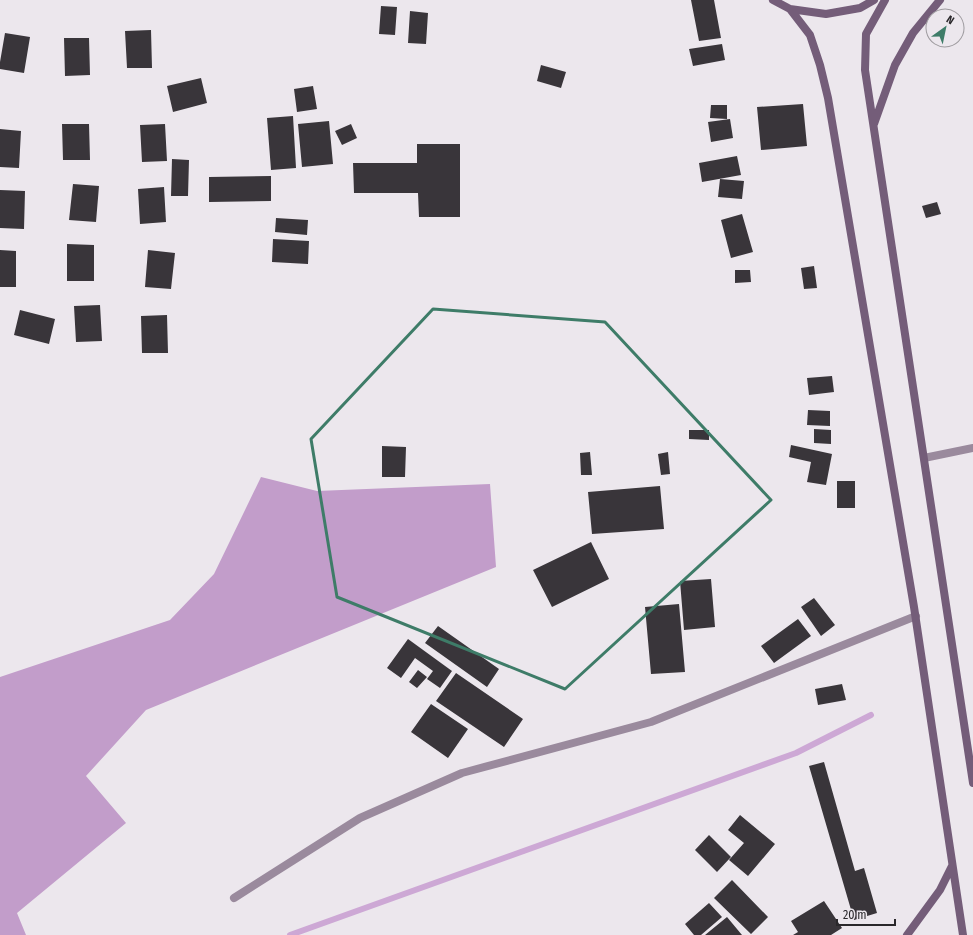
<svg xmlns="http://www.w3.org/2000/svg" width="973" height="935" viewBox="0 0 973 935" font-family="'Fira Sans Condensed',sans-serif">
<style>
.forest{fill:#c29dca}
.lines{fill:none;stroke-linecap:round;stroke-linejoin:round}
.stream{stroke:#cda8d5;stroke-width:6}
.building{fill:#39353a}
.lane{stroke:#9a8a9d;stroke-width:8}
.street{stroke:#9a8a9d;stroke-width:8}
.secondary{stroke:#745d79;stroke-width:8}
.marked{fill:none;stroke:#3e7c68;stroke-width:3;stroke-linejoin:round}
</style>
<rect width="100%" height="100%" fill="#ece7ed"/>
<path class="forest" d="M261 477 317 491 490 484 496 567 146 710 86 776 126 823 17 913 26 935H0V677L170 620 214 574Z"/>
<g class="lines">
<path class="stream" d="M290 935 796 753 871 715"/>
</g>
<path class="building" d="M691 0H714L721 38 699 41Z
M381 6 397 7 395 35 379 34Z
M410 11 428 13 426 44 408 43Z
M151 30 152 68H127L125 31Z
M5 33 30 37 24 73 0 69V62Z
M64 38H89L90 75 65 76Z
M722 44 725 60 693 66 689 49Z
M541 65 566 72 561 88 537 81Z
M201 78 207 103 173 112 167 86Z
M313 86 317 109 297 112 294 89Z
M803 104 807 146 761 150 757 107Z
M711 105H727V119L710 118Z
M293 116 296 168 271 170 267 118Z
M730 119 733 138 711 142 708 122Z
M329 121 333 164 302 167 298 124Z
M62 124H89L90 160H63Z
M165 124 167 161 142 162 140 125Z
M351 124 357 138 342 145 335 131Z
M0 129 21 131 19 168 0 167Z
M417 144H460V217H419L418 193H354L353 163H417Z
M737 156 741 175 702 182 699 163Z
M172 159 189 160 188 196H171Z
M271 176V201L209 202V177Z
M720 179 744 181 742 199 718 197Z
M73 184 99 186 96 222 69 220Z
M164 187 166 222 140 224 138 189Z
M0 190 25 191 24 229 0 228Z
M937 202 941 214 926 218 922 206Z
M742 214 753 252 731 258 721 220Z
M276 218 308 220 307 235 275 232Z
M273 239 309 241 308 264 272 262Z
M67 244 94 245V281H67Z
M0 250 16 251V287H0Z
M148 250 175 253 171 289 145 287Z
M814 266 817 288 804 289 801 268Z
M735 270H750L751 282 735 283Z
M100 305 102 341 76 342 74 306Z
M20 310 55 319 49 344 14 335Z
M167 315 168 353H142L141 316Z
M832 376 834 392 809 395 807 378Z
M808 410 830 411V426L807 425Z
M814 429 831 430V444L814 443Z
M689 430H709V440L689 439Z
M791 445 832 454 826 485 807 482 811 462 789 457Z
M382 446 406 447 405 477H382Z
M590 452 592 475H581L580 453Z
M668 452 670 474 661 475 658 454Z
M837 481H855V508H837Z
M660 486 664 529 592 534 588 492Z
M591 542 609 579 552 607 533 570Z
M711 579 715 627 684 630 680 581Z
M814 598 835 625 821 636 801 607Z
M679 604 685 672 651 674 645 607Z
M798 619 811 636 774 663 761 646Z
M438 626 499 669 487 687 425 643Z
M408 639 452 671 440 688 427 679 433 671 415 658 401 678 387 668Z
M418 670 427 677 417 688 409 682Z
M456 673 523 719 504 747 436 701Z
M842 684 846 700 818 705 815 689Z
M431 704 468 729 448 758 411 732Z
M824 762 855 871 864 868 877 913 854 920 809 766Z
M740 815 775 844 748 876 729 860 744 843 728 830Z
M709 835 731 857 717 872 695 850Z
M732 880 768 917 751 934 714 898Z
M824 901 842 928 831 935H793L798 932 791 921Z
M709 903 722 917 701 935H694L685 924Z
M727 917 742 935H705Z"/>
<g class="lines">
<path class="lane" d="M924 458 973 448"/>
<path class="street" d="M234 898 360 818 462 773 651 722 916 616"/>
<path class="secondary" d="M773 0 790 9 826 14 860 8 874 0
M885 0 866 34 865 70 973 783
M790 9 810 35 820 65 828 98 914 607 963 935
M874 124 895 65 913 33 940 0
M907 935 940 890 952 866"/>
</g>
<path class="marked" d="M433 309 605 322 771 500 565 689 337 597 311 439Z"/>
<g transform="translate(945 28) rotate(33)"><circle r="19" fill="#ece7ed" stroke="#9e9b9f"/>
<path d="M0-3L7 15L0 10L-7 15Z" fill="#3e7c68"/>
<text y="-6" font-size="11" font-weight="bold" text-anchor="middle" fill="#2a282b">N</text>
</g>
<path d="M837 919v6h58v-6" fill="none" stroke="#2a282b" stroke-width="2"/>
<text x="843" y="919" font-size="12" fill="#2a282b" stroke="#ece7ed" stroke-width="3" paint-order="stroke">20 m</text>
</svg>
